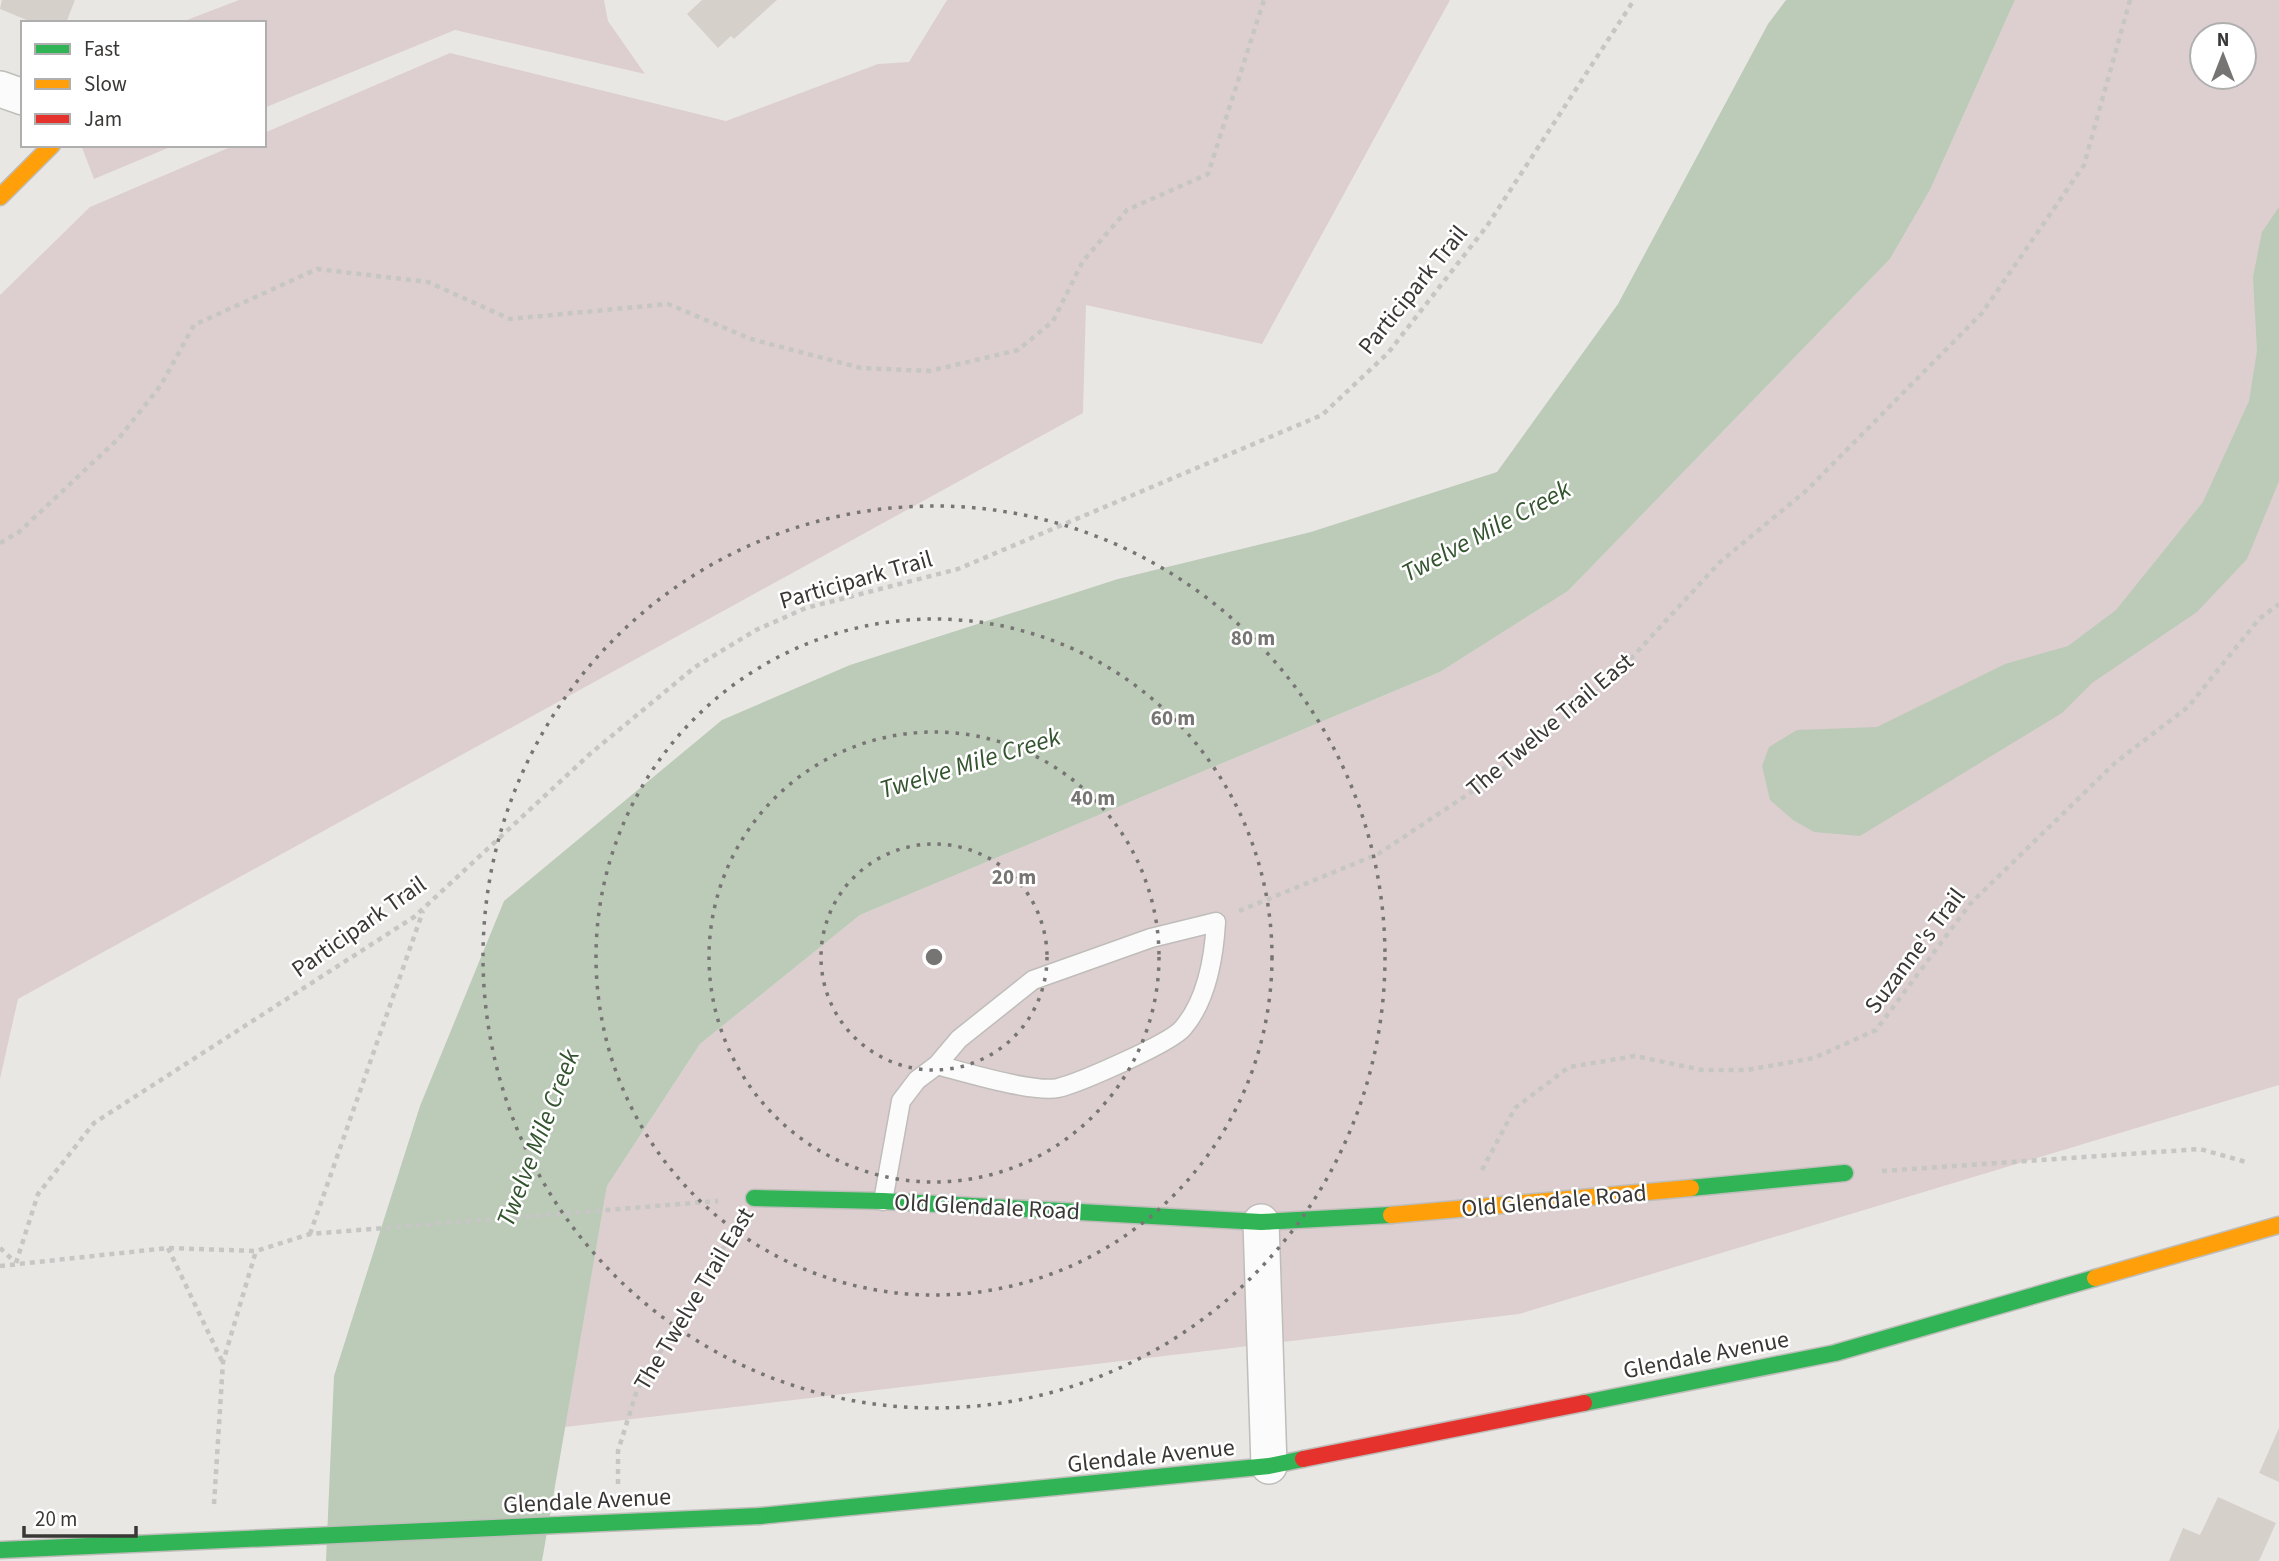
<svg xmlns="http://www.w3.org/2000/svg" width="2279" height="1561" viewBox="0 0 2279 1561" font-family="'Source Sans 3',sans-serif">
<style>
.green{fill:#ddcfcf;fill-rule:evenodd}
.water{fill:#bccab8}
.building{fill:#d6d0cb}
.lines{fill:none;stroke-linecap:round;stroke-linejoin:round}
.lane-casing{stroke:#bfbdba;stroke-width:21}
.street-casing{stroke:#bfbdba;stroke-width:38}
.fast-casing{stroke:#bfbdba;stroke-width:19}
.slow-casing{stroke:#bfbdba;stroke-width:19}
.jam-casing{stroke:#bfbdba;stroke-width:19}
.path{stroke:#c6c6c5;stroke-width:4.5;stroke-dasharray:5 5;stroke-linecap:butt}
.lane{stroke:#fcfbfb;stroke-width:18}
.street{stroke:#fcfbfb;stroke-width:35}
.fast{stroke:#30b455;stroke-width:16}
.slow{stroke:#ff9f0a;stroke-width:16}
.jam{stroke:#e5322d;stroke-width:16}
.fast-bridge-casing{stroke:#bfbdba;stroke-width:19;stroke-linecap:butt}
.fast-bridge{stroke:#30b455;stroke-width:16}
.ring{fill:none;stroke:#777573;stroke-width:3.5;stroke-dasharray:3.5 7}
.labels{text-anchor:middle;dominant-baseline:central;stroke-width:5;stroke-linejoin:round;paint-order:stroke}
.street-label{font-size:24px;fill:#3a3836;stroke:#fff}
.water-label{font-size:26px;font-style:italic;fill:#33542e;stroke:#fff}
.centre{fill:#777573;stroke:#fff;stroke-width:3.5}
.ring-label{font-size:21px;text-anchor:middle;font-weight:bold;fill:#777573;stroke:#fff;stroke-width:5;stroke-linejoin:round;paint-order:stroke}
</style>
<rect width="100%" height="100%" fill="#e9e7e4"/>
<path class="green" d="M239 0H604L608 21 645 74 455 30 264 108V23H179Z
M947 0H1450L1262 344 1086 305 1083 413 18 999 0 1079V295L90 207 235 145H264V133L450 53 726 121 878 64 909 62Z
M2015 0H2279V1085L1519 1314 565 1427 607 1186 700 1044 860 915 1440 672 1568 591 1890 259 1930 190ZM2202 35H2244V77H2202Z
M81 145H175L94 179Z"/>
<path class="water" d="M1786 0H2015L1930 190 1890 259 1568 591 1440 672 860 915 700 1044 607 1186 542 1561H326L334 1376 420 1106 504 901 722 720 850 665 1118 579 1311 532 1497 472 1618 304 1768 24Z
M2279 207V481L2247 559 2197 612 2092 683 2062 713 1860 836 1814 832 1793 820 1770 800 1762 766 1769 747 1797 730 1877 727 2005 664 2068 646 2116 610 2203 502 2249 401 2257 351 2253 277 2262 232Z"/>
<path class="building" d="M2 0H75L66 23H34L0 9Z
M702 0H777L734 39 731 36 718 48 687 14Z
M2279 1428V1482L2259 1473Z
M2218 1497 2276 1523 2259 1561H2169L2183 1528 2200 1535Z"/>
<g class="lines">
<g class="lane-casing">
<path id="lane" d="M883 1201 901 1101 917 1080 937 1065 959 1039 1033 980 1151 938 1216 922C1214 957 1207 1000 1183 1028 1171 1043 1079 1083 1058 1088 1033 1093 964 1072 937 1065"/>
</g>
<g class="street-casing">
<path id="street" d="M0 89 23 97
M1261 1222 1269 1466"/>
</g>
<g class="fast-casing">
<path id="fast" d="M1691 1188 1845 1173
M754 1198 883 1201 1261 1222 1391 1215
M1584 1403 1835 1353 2095 1278
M760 1516 1269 1466 1303 1459
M0 1550 89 1546"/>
</g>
<g class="slow-casing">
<path id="slow" d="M0 197 52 145
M1391 1215 1691 1188
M2095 1278 2279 1225"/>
</g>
<g class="jam-casing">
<path id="jam" d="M1303 1459 1584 1403"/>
</g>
<path class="path" d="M0 543 19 532 119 438 161 385 194 325 317 269 428 282 510 319 668 304 751 339 861 368 930 371 1018 350 1053 321 1083 261 1127 210 1208 174 1264 0
M1239 911 1378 854 1491 779 1613 678 1720 562 1807 490 1982 313 2084 165 2130 0
M1482 1170 1515 1108 1569 1067 1635 1056 1702 1070H1747L1814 1058 1876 1030 1970 904 2116 762 2188 707 2259 619 2279 604
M1882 1171 2200 1149 2246 1162
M310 1234 423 911
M0 1248 15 1262
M168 1248 222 1361
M16 1263 38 1194 94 1123 414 917 591 753 695 667 756 630 806 608 958 569 1322 415 1388 353 1487 226 1634 0
M0 1266 168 1248 256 1251 310 1234 718 1201
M618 1484V1451L637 1390 735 1229
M214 1504 223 1362 256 1251"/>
<use href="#lane" class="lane"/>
<use href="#street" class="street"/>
<use href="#fast" class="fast"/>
<use href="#slow" class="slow"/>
<use href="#jam" class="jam"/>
<g class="fast-bridge-casing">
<path id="fast-bridge" d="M89 1546 760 1516"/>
</g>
<use href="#fast-bridge" class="fast-bridge"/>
</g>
<g class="ring">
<circle cx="934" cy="957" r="113"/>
<circle cx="934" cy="957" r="225"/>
<circle cx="934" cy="957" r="338"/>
<circle cx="934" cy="957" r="451"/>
</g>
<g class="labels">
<g class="street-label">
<text transform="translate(1413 290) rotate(-51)">Participark Trail</text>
<text transform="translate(856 580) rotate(-16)">Participark Trail</text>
<text transform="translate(1550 725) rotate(-40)">The Twelve Trail East</text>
<text transform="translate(359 927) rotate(-35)">Participark Trail</text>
<text transform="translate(1915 951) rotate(-53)">Suzanne's Trail</text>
<text transform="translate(1554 1201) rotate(-5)">Old Glendale Road</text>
<text transform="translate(987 1207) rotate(3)">Old Glendale Road</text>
<text transform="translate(694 1299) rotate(-59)">The Twelve Trail East</text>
<text transform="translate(1706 1355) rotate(-11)">Glendale Avenue</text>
<text transform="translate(1151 1456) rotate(-6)">Glendale Avenue</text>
<text transform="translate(587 1501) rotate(-3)">Glendale Avenue</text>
</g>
<g class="water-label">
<text transform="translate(1486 531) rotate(-28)">Twelve Mile Creek</text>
<text transform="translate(970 763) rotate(-17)">Twelve Mile Creek</text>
<text transform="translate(538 1138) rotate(-69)">Twelve Mile Creek</text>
</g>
</g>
<circle cx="934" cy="957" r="10" class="centre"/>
<g class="ring-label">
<text x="1253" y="645">80 m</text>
<text x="1173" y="725">60 m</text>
<text x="1093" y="805">40 m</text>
<text x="1014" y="884">20 m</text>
</g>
<rect x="21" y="21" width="245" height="126" fill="#ffffff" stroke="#b0afaf" stroke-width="2"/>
<rect x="35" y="44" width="35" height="10" fill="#30b455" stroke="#b0afaf" stroke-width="2"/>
<text x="84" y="56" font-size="21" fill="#3a3836">Fast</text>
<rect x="35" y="79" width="35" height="10" fill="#ff9f0a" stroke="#b0afaf" stroke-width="2"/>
<text x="84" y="91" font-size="21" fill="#3a3836">Slow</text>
<rect x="35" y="114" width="35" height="10" fill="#e5322d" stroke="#b0afaf" stroke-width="2"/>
<text x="84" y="126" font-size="21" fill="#3a3836">Jam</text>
<g transform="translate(2223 56)"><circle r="33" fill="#ffffff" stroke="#b0afaf" stroke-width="2"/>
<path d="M0-5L12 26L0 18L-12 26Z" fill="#777573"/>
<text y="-10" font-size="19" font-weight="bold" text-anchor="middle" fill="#3a3836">N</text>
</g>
<path d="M24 1526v10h112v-10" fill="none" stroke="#3a3836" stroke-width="3.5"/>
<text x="35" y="1526" font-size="21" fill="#3a3836" stroke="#ffffff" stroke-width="5" paint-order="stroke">20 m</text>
</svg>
